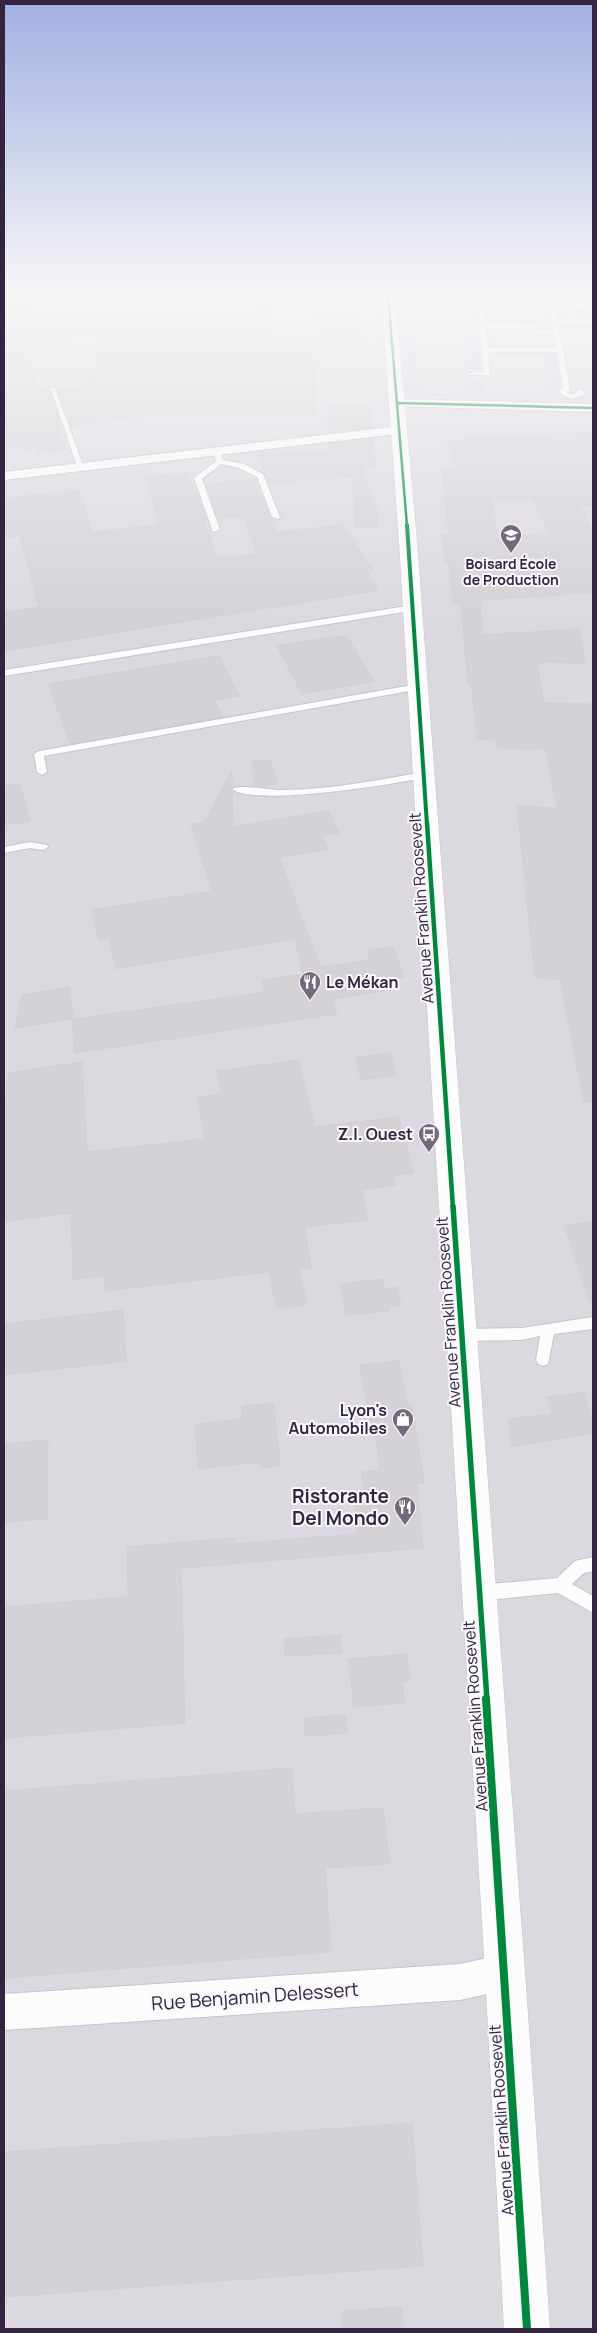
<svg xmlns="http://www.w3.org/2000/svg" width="597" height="2333" viewBox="0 0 597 2333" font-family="Manrope,sans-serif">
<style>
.built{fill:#dbd8df}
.green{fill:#d4d2e4}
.building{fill:#d4d1d7;stroke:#d2d0d5;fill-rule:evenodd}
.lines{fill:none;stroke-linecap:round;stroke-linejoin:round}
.service-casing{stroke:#c6c4c8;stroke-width:2}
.minor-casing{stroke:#c6c4c8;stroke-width:2}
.tertiary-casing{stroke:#c6c4c8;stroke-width:1}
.service{fill:#fcfcfc;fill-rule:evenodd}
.minor{fill:#fcfcfc;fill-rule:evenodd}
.tertiary{fill:#fcfcfc;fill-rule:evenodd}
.cycleway-far4-casing{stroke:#f8f7fb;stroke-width:4.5}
.cycleway-far3-casing{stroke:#f8f7fb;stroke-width:6}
.cycleway-far2-casing{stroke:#f8f7fb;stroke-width:8}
.cycleway-far1-casing{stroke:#f8f7fb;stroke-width:9}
.cycleway-casing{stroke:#f8f7fb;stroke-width:11}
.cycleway-far4{stroke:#00873e;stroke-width:2.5}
.cycleway-far3{stroke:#00873e;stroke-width:4}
.cycleway-far2{stroke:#00873e;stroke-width:4.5}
.cycleway-far1{stroke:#00873e;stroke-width:5.5}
.cycleway{stroke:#00873e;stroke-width:8}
.labels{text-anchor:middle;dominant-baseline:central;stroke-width:4;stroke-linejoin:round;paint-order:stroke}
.far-poi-label{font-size:14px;font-weight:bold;fill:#332540;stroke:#f8f7fb}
.street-label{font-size:16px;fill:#332540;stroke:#f8f7fb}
.poi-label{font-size:16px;font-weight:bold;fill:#332540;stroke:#f8f7fb;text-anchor:end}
.near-poi-label{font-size:19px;font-weight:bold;fill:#332540;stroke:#f8f7fb;text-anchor:end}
.near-street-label{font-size:19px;fill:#332540;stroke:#f8f7fb}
</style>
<rect width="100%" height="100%" fill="#eae8ec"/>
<path class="built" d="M4 294H593V2329H4Z"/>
<path class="green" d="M403 294 471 296V294H476V300L405 298Z
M531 294H545L551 328H541L537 307H533Z
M415 305 416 390 470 391V379L483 380 485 396 509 397 510 391H550L545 352 555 356 562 398 579 399 587 395H593V400L423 396 412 391 405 316 414 315 405 314 404 306Z
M466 315 476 317 482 370 469 369Z"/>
<path class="building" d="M132 294H171L174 297 200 300H254L253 306 273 308 271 339H316L314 415H153L70 425 57 389 90 386 104 332 8 344 4 334V309L79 300 131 298Z
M316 294H358L360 342 342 346 318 335 314 320Z
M26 352 38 390 49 389 61 426H58L66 450 38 453 37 448 21 451 20 446 4 448V355Z
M327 406 373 407V427L328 432Z
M593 432V505L580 506 593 531V593L480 600 482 635 579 629 585 663 537 662 544 703 593 704V1101L584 1102 560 979 535 978 517 806 557 808 546 749 497 748 496 740 478 739 471 683H468L461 603H453L449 563H446L442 535H449L442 476V470H459L446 440ZM492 499H533L551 536 497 535Z
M373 439 375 466 362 467 378 512V527H355L353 477 288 481 289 484 269 485 258 455 328 450V444Z
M187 473 192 485H194L207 520H204L217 558 257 554 243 516 218 519 206 484 254 479 276 532 344 525 373 570 367 571 379 590 4 651V612L39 607 20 535 4 538V499L79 490 92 532 160 525 145 476Z
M341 636H347L374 681 302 694 277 646Z
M219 656 239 696 214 700 223 717 70 744 49 684Z
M270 760 277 784 255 786 252 761Z
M232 770V787L230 790 232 791 233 827 329 811 339 833 322 836 328 849 279 857 320 967 370 960 367 950 393 947 404 977 380 980 384 991 332 999 337 1014 75 1053 72 1019 15 1028 22 995 69 987 74 1019 265 992 262 980 303 974 295 939 116 969 109 938 99 940 92 910 212 891 191 824 204 823Z
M20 784 30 821 6 825 4 815V786Z
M390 1053 396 1075 361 1080 356 1057Z
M298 1060 315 1127 399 1117 413 1173 393 1175 396 1185 362 1190 368 1220 305 1227 311 1268 299 1269 307 1304 277 1309 269 1272 105 1291V1276L73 1279 71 1213 4 1221V1104L9 1073 82 1062 87 1152 205 1139 198 1097 221 1094 217 1071Z
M593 1222V1302H590L564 1225Z
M382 1279 384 1289 397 1287 401 1305 388 1306 389 1311 346 1315 341 1284Z
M123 1310 126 1361 4 1375V1324Z
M399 1361 407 1404H412L424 1483 417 1484 423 1548 181 1568 185 1723 4 1738V1607L128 1597 127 1547 235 1538V1544L357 1534 355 1500H365L362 1472 380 1470 375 1429 372 1430 360 1365Z
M584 1393 593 1423V1433L512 1447 509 1419 552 1414 547 1397Z
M274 1403 280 1466 260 1468V1462L198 1469 195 1424 243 1419 242 1406Z
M48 1440 47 1519 4 1522V1444Z
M340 1635 341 1653 285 1656 284 1639Z
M406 1654 410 1681 402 1682 405 1703 354 1707 348 1659Z
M346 1715 347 1733 305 1736 304 1718Z
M292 1768 295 1814 383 1808 390 1864 325 1868 331 1952 4 1978V1791Z
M412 2123 423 2266 4 2297V2152Z
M402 2307 403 2329H343L342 2311Z"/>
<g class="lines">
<g class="service-casing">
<path id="service" d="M39 294H56L4 302V298Z
M547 294H553L558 319 593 320V324L558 323 570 389 567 393C576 396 575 391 581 389L584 391 583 395 571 399 561 394 560 391 563 388 557 352H488L490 375H468V373L484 372 477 304 388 303 385 301 388 299 480 300 483 302 485 324 536 325 540 330 553 331ZM485 328 534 329 536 333 554 335 556 348H488Z
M572 294H593V298H575L577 305 593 306V310L572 308 569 296Z
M50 387 55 388 84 468 77 466Z
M213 449H219L223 460 244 464 263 474 280 517 279 519 272 517 257 477 239 468 221 464 202 479 220 530 213 532 194 478 216 461Z
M413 605 416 606V610L4 676V670Z
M418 684 421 685V689L44 756 47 772 42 775 37 772 34 754 39 751Z
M424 772 427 773V777C397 784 253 807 232 789 238 784 271 790 281 790 329 790 377 780 424 772Z
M30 842 47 845 48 847 43 850 30 848 4 853V847Z
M593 1317V1329L554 1334 548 1364 543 1366 538 1364 536 1360 540 1336 522 1340 462 1341 457 1339 455 1335 457 1331 462 1329 522 1328Z
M593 1557V1571L584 1573 572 1584 593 1596V1613L558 1593 479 1601 473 1598 471 1593 473 1588 479 1585 557 1578 575 1561Z"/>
</g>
<g class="minor-casing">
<path id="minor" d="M398 399 593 404V412L393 406 392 403 393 400Z
M400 426 407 430 405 433 4 480V472Z
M505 1954 517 1960 523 1972 517 1984 505 1990 460 2000 4 2030V1994L460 1964Z"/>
</g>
<g class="tertiary-casing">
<path id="tertiary" d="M381 294H395L417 542 525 1972 550 2329H504L485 1972 399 542Z"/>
</g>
<use href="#service" class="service"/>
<use href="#minor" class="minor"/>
<use href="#tertiary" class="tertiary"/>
<g class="cycleway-far4-casing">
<path id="cycleway-far4" d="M388 294 407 526
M398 403 593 408"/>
</g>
<g class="cycleway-far3-casing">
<path id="cycleway-far3" d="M407 525 427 825"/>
</g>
<g class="cycleway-far2-casing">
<path id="cycleway-far2" d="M427 823 453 1208"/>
</g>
<g class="cycleway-far1-casing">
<path id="cycleway-far1" d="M453 1206 487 1700"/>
</g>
<g class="cycleway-casing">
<path id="cycleway" d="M486 1699 527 2329"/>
</g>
<use href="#cycleway-far4" class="cycleway-far4"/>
<use href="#cycleway-far3" class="cycleway-far3"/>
<use href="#cycleway-far2" class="cycleway-far2"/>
<use href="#cycleway-far1" class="cycleway-far1"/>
<use href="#cycleway" class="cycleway"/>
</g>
<linearGradient id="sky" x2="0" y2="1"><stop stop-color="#a1b0e2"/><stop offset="0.47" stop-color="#f6f5f6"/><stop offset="1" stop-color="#f6f5f6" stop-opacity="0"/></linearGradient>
<rect width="597" height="621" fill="url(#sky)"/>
<defs>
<g id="school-pin" transform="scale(1.125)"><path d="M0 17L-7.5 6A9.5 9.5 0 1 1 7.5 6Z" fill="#73697c" stroke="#f8f7fb"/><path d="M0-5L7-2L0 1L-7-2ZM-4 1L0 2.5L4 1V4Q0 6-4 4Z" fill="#fff"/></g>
<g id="restaurant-pin" transform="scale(1.125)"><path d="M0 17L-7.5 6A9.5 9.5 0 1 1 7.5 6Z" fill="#73697c" stroke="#f8f7fb"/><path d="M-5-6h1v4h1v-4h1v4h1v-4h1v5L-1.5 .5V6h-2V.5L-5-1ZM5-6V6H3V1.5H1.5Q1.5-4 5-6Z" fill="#fff"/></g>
<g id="bus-pin" transform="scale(1.125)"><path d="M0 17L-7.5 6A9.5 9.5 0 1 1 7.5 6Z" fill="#73697c" stroke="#f8f7fb"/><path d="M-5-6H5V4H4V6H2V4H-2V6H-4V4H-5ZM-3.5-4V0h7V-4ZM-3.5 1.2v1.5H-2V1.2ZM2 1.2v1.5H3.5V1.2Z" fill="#fff"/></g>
<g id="shop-pin" transform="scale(1.125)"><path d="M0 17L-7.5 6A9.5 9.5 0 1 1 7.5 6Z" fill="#73697c" stroke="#f8f7fb"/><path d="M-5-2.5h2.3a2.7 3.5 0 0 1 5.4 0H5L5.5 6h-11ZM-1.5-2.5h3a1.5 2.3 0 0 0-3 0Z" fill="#fff"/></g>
</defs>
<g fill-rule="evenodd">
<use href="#school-pin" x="511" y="535"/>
<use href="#restaurant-pin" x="310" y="982"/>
<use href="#bus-pin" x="429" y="1134"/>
<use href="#shop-pin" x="403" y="1419"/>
<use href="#restaurant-pin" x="405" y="1507"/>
</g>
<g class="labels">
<g class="far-poi-label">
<text x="511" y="563">Boisard École<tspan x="511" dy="16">de Production</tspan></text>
</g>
<g class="street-label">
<text transform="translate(421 908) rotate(-94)">Avenue Franklin Roosevelt</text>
<text transform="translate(448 1312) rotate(-94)">Avenue Franklin Roosevelt</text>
<text transform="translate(475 1716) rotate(-94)">Avenue Franklin Roosevelt</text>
<text transform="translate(501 2120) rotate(-94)">Avenue Franklin Roosevelt</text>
</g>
<g class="poi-label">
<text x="326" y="982" text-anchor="start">Le Mékan</text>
<text x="413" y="1134">Z.I. Ouest</text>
<text x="387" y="1410">Lyon's<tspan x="387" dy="18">Automobiles</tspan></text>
</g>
<g class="near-poi-label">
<text x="389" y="1496">Ristorante<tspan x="389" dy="22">Del Mondo</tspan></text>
</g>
<g class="near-street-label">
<text transform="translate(255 1996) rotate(-4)">Rue Benjamin Delessert</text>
</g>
</g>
<rect width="597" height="2333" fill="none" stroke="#332540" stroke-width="10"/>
</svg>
